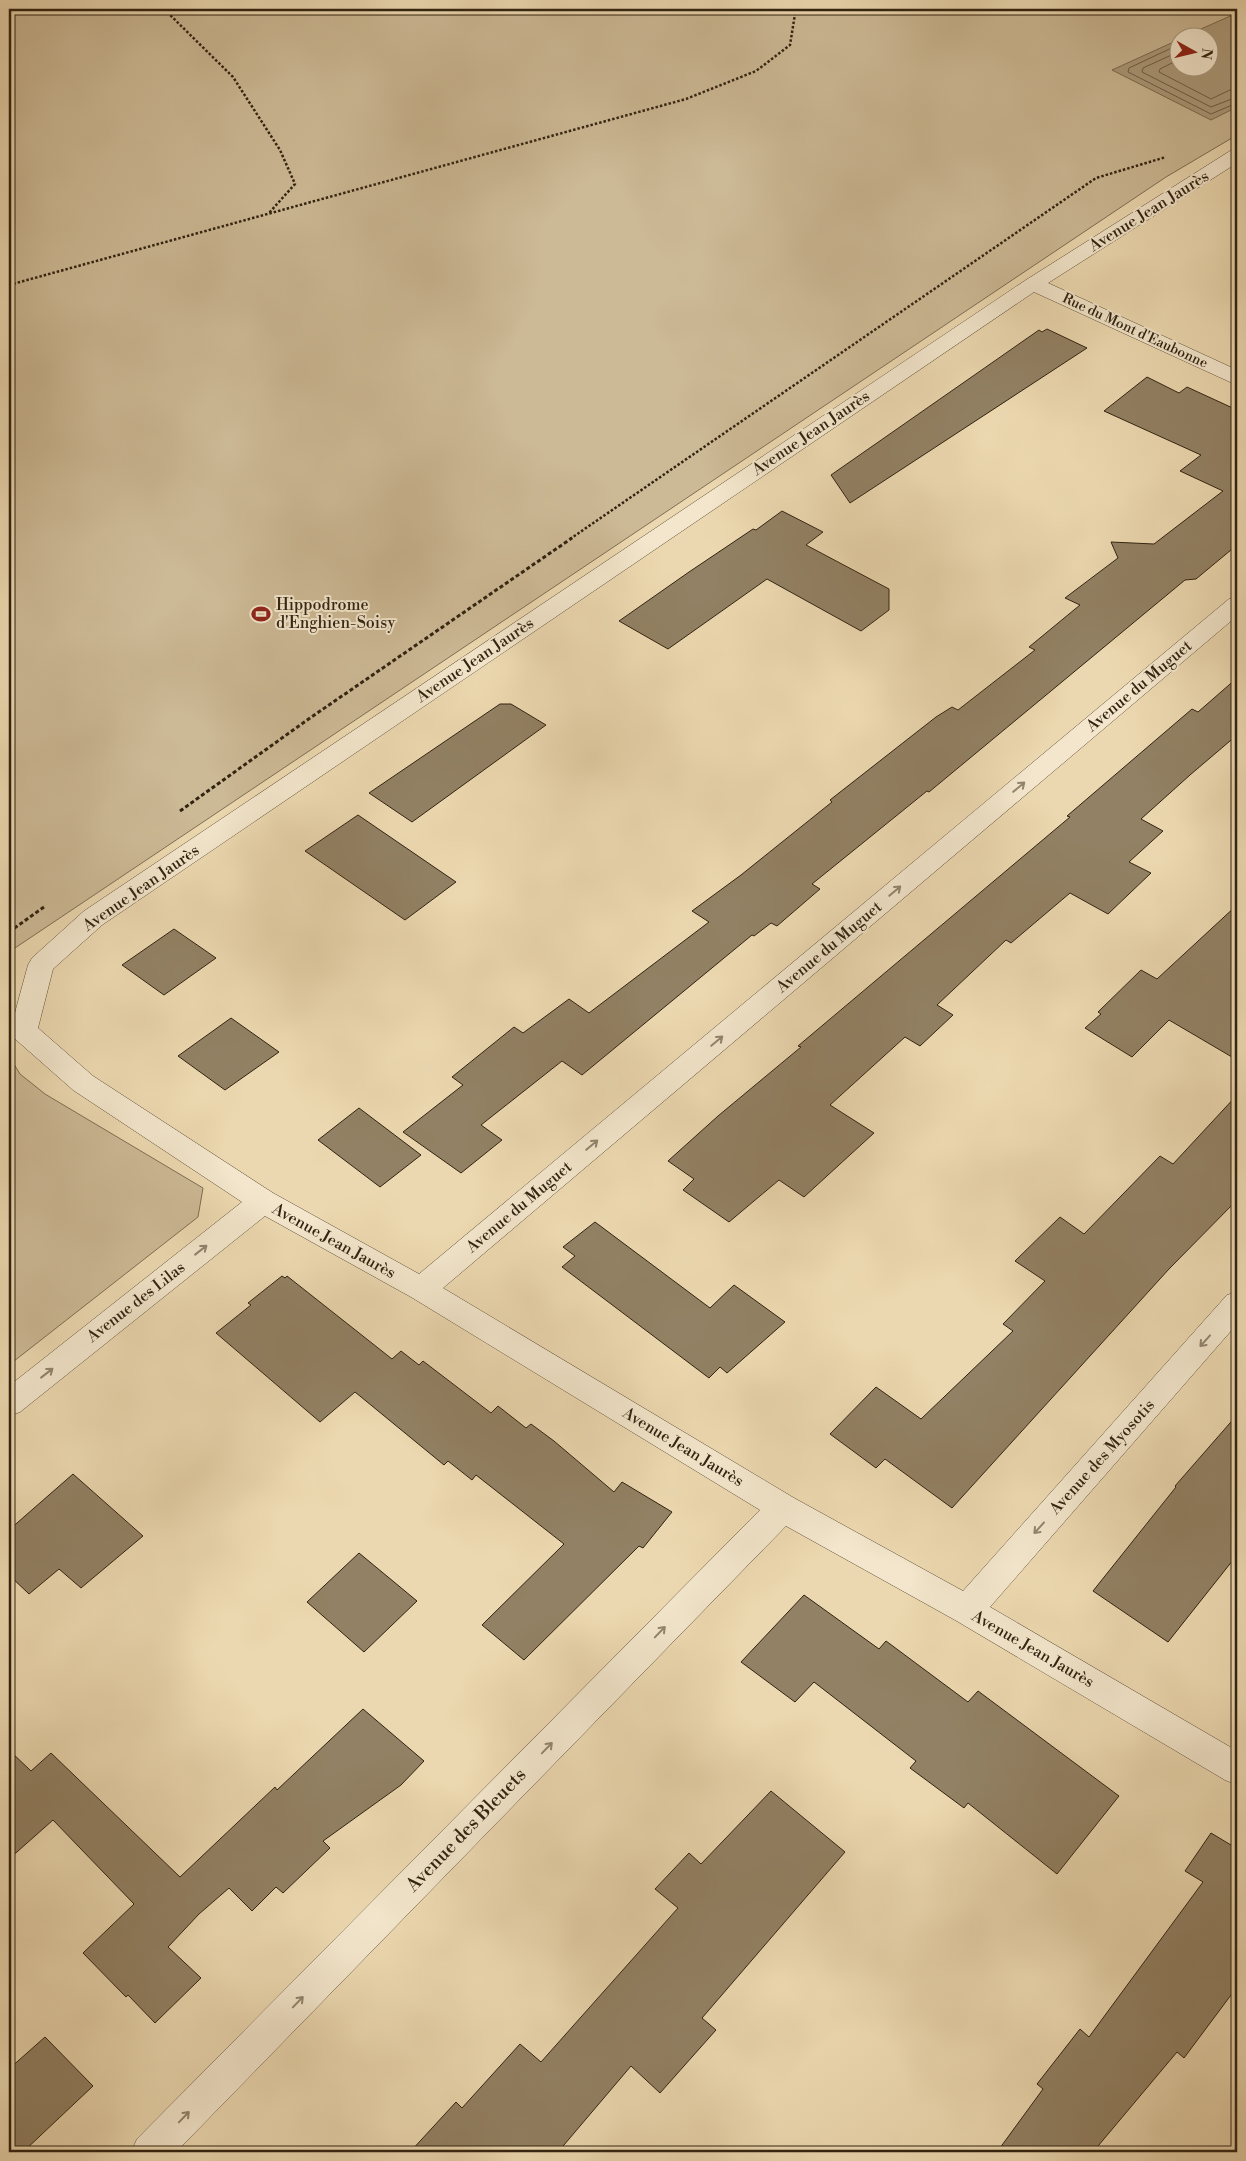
<svg xmlns="http://www.w3.org/2000/svg" width="1246" height="2161" viewBox="0 0 1246 2161" font-family="'Libre Bodoni',serif">
<style>
.green{fill:#ccb995;stroke:#7e6e53;fill-rule:evenodd}
.water{fill:#ac9a7a;stroke:#7b6a50}
.lines{fill:none;stroke-linecap:round;stroke-linejoin:round}
.shore{stroke:#6e5e46;stroke-width:1}
.building{fill:#928164;stroke:#312311}
.minor-casing{stroke:#605039;stroke-width:1}
.path-far1{stroke:#312311;stroke-width:2.5;stroke-dasharray:2.5 2;stroke-linecap:butt}
.path{stroke:#312311;stroke-width:3;stroke-dasharray:4 2.5;stroke-linecap:butt}
.minor{fill:#f3e6cc;fill-rule:evenodd}
.oneway{stroke:#92846e}
.labels{text-anchor:middle;dominant-baseline:central;stroke-width:4;stroke-linejoin:round;paint-order:stroke}
.far-street-label{font-size:14px;fill:#312311;stroke:#f3e6cc}
.street-label{font-size:16px;fill:#312311;stroke:#f3e6cc}
.poi-label{font-size:16px;fill:#312311;stroke:#f3e6cc;text-anchor:start}
.near-street-label{font-size:19px;fill:#312311;stroke:#f3e6cc}
</style>
<rect width="100%" height="100%" fill="#ecd8b0"/>
<filter id="stains"><feTurbulence type="fractalNoise" baseFrequency=".004" numOctaves="4"/><feColorMatrix values="0 0 0 0 .2 0 0 0 0 .09 0 0 0 0 .02 0 0 0 .5 -.17"/></filter>
<radialGradient id="worn" r=".72"><stop offset=".6" stop-color="#630" stop-opacity="0"/><stop offset="1" stop-color="#630" stop-opacity=".3"/></radialGradient>
<path class="green" d="M9 9H1237V135L1166 177 9 952ZM1178 38H1208V68H1178Z
M9 1056 20 1074 45 1094 203 1188 198 1217 9 1365Z"/>
<path class="water" d="M1237 13V107L1211 120 1112 70 1178 40V68H1208V38L1183 37Z"/>
<g class="lines">
<path class="shore" d="M1178 45 1129 68 1128 72 1211 114 1237 103
M1178 52 1143 68 1142 72 1211 107 1237 97
M1178 60 1160 69 1159 72 1211 99 1230 90 1237 89"/>
</g>
<path class="building" d="M1047 329 1087 348 850 503 831 475 1039 330 1042 332Z
M1147 377 1179 393 1187 387 1237 410V545L1196 579 1185 580 929 792 927 791 812 884 820 889 777 926 771 923 754 936 752 935 582 1075 562 1061 481 1125 502 1140 461 1173 403 1132 463 1085 452 1077 514 1027 523 1033 569 999 589 1013 709 922 692 911 741 875 832 802 830 800 936 717 952 707 958 710 1035 650 1029 647 1080 605 1065 598 1118 558 1111 542 1154 544 1223 491 1180 471 1201 455 1104 411Z
M782 511 823 532 806 545 889 589V610L861 631 767 579 668 649 619 621 689 572 753 529 756 530Z
M1237 678V735L1190 775 1141 819 1163 831 1129 862 1151 873 1108 914 1070 893 1011 943 1006 940 937 1005 953 1015 920 1046 905 1037 830 1105 874 1133 804 1197 779 1180 729 1222 683 1190 694 1179 668 1161 718 1116 801 1047 798 1046 1070 817 1067 816 1192 709 1198 712Z
M500 704H511L546 725 412 822 369 793Z
M358 815 456 882 405 920 305 851Z
M1237 905V1060L1169 1020 1132 1057 1085 1028 1101 1014 1098 1012 1141 970 1157 979Z
M174 929 216 958 164 995 122 965Z
M231 1018 279 1052 225 1090 178 1056Z
M1237 1095V1200L1169 1269 952 1508 885 1459 876 1468 830 1434 876 1387 921 1419 1013 1331 1003 1324 1045 1281 1015 1261 1060 1217 1084 1234 1160 1156 1173 1164Z
M359 1108 421 1155 380 1187 318 1140Z
M595 1222 710 1308 734 1285 785 1322 727 1373 720 1367 709 1378 562 1267 575 1256 563 1247Z
M282 1276 285 1278 287 1276 392 1359 401 1351 419 1365 423 1361 491 1413 498 1406 526 1428 531 1424 554 1441 614 1492 622 1482 672 1512 643 1548 639 1546 524 1660 482 1625 564 1544 476 1475 472 1480 448 1461 444 1465 355 1392 320 1422 216 1333 251 1305 248 1303Z
M1237 1415V1555L1168 1642 1093 1591 1176 1487 1175 1486Z
M73 1474 143 1536 81 1588 59 1569 29 1594 9 1575V1530Z
M359 1553 417 1601 364 1652 307 1602Z
M804 1595 879 1649 886 1641 968 1702 978 1691 1119 1796 1057 1874 968 1803 964 1808 910 1768 916 1761 814 1682 795 1702 741 1662Z
M363 1709 424 1761 401 1785 323 1841 330 1848 283 1893 276 1887 252 1911 229 1888 199 1914 168 1947 201 1978 155 2023 128 1995 126 1997 83 1953 134 1904 53 1820 9 1859V1750L31 1771 51 1753 180 1877 275 1787 277 1790Z
M771 1791 845 1852 702 2018 716 2030 660 2093 631 2066 558 2152H410L456 2102 462 2108 520 2044 541 2062 678 1908 655 1889 689 1853 701 1864Z
M1211 1833 1231 1845 1237 1836V1987L1184 2058 1177 2052 1093 2152H997L1043 2089 1037 2084 1080 2029 1089 2037 1203 1882 1185 1871Z
M45 2037 93 2086 23 2152H9V2069Z"/>
<g class="lines">
<g class="minor-casing">
<path id="minor" d="M1237 149V163L1048 283 1237 370V384L1230 382 1034 292 102 925 53 969 38 1028 93 1076 273 1193 419 1274 1229 599 1237 597V616L443 1288 794 1498 963 1591 1227 1295 1237 1292V1324L990 1607 1237 1751V1785L1225 1780 955 1620 786 1526 176 2152H131L137 2139 760 1510 411 1297 265 1216 20 1412 9 1416V1386L242 1202 73 1090 14 1038 10 1031 28 965 32 958 84 911 1026 280 1230 151Z"/>
</g>
<path class="path-far1" d="M164 9 233 77 280 150 295 184 269 213
M9 285 686 99 756 71 790 45 795 14 792 9
M570 539 1096 178 1166 157"/>
<path class="path" d="M180 811 310 718 572 538
M9 932 44 907"/>
<use href="#minor" class="minor"/>
</g>
<defs><path id="oneway-shaft" d="M-6 0H5M1.5-3L5.5 0L1.5 3" fill="none" stroke-width="1.6" stroke-linecap="round" stroke-linejoin="round" transform="scale(1.25)"/></defs>
<g class="oneway">
<use href="#oneway-shaft" transform="translate(1019 787) rotate(-40)"/>
<use href="#oneway-shaft" transform="translate(895 891) rotate(-40)"/>
<use href="#oneway-shaft" transform="translate(717 1041) rotate(-40)"/>
<use href="#oneway-shaft" transform="translate(592 1145) rotate(-40)"/>
<use href="#oneway-shaft" transform="translate(201 1250) rotate(-38)"/>
<use href="#oneway-shaft" transform="translate(1205 1341) rotate(132)"/>
<use href="#oneway-shaft" transform="translate(47 1373) rotate(-38)"/>
<use href="#oneway-shaft" transform="translate(1039 1528) rotate(132)"/>
<use href="#oneway-shaft" transform="translate(660 1632) rotate(-46)"/>
<use href="#oneway-shaft" transform="translate(547 1748) rotate(-46)"/>
<use href="#oneway-shaft" transform="translate(298 2002) rotate(-46)"/>
<use href="#oneway-shaft" transform="translate(184 2117) rotate(-46)"/>
</g>
<defs>
<g id="stadium-bare" transform="scale(1.5)"><path d="M0-5a6.5 5 0 1 0 0 10a6.5 5 0 1 0 0-10ZM-3.5-1.8h7v3.6h-7Z" fill="#8f2418" stroke="#f3e6cc" stroke-width="2.5" paint-order="stroke"/></g>
</defs>
<g fill-rule="evenodd">
<use href="#stadium-bare" x="261" y="614"/>
</g>
<g class="labels">
<g class="far-street-label">
<text transform="translate(1135 331) rotate(25)">Rue du Mont d'Eaubonne</text>
</g>
<g class="street-label">
<text transform="translate(1149 211) rotate(-32)">Avenue Jean Jaurès</text>
<text transform="translate(811 433) rotate(-34)">Avenue Jean Jaurès</text>
<text transform="translate(475 660) rotate(-34)">Avenue Jean Jaurès</text>
<text transform="translate(1139 686) rotate(-40)">Avenue du Muguet</text>
<text transform="translate(141 888) rotate(-35)">Avenue Jean Jaurès</text>
<text transform="translate(829 947) rotate(-40)">Avenue du Muguet</text>
<text transform="translate(519 1207) rotate(-40)">Avenue du Muguet</text>
<text transform="translate(334 1241) rotate(29)">Avenue Jean Jaurès</text>
<text transform="translate(136 1302) rotate(-38)">Avenue des Lilas</text>
<text transform="translate(683 1447) rotate(31)">Avenue Jean Jaurès</text>
<text transform="translate(1102 1457) rotate(-48)">Avenue des Myosotis</text>
<text transform="translate(1033 1649) rotate(30)">Avenue Jean Jaurès</text>
</g>
<g class="poi-label">
<text x="276" y="605">Hippodrome<tspan x="276" dy="18">d'Enghien-Soisy</tspan></text>
</g>
<g class="near-street-label">
<text transform="translate(466 1830) rotate(-46)">Avenue des Bleuets</text>
</g>
</g>
<rect width="1246" height="2161" fill="none" stroke="#ecd8b0" stroke-width="30"/>
<rect x="10" y="10" width="1226" height="2141" fill="none" stroke="#312311" stroke-width="2.5"/>
<rect x="15" y="15" width="1216" height="2131" fill="none" stroke="#312311"/>
<g transform="translate(1194 52) rotate(98)"><circle r="24" fill="#f3e6cc" stroke="#a59881"/>
<path d="M0-4L9 19L0 12L-9 19Z" fill="#8f2418"/>
<text y="-8" font-size="14" font-weight="bold" text-anchor="middle" fill="#312311">N</text>
</g>
<rect width="100%" height="100%" filter="url(#stains)"/>
<rect width="100%" height="100%" fill="url(#worn)"/>
</svg>
